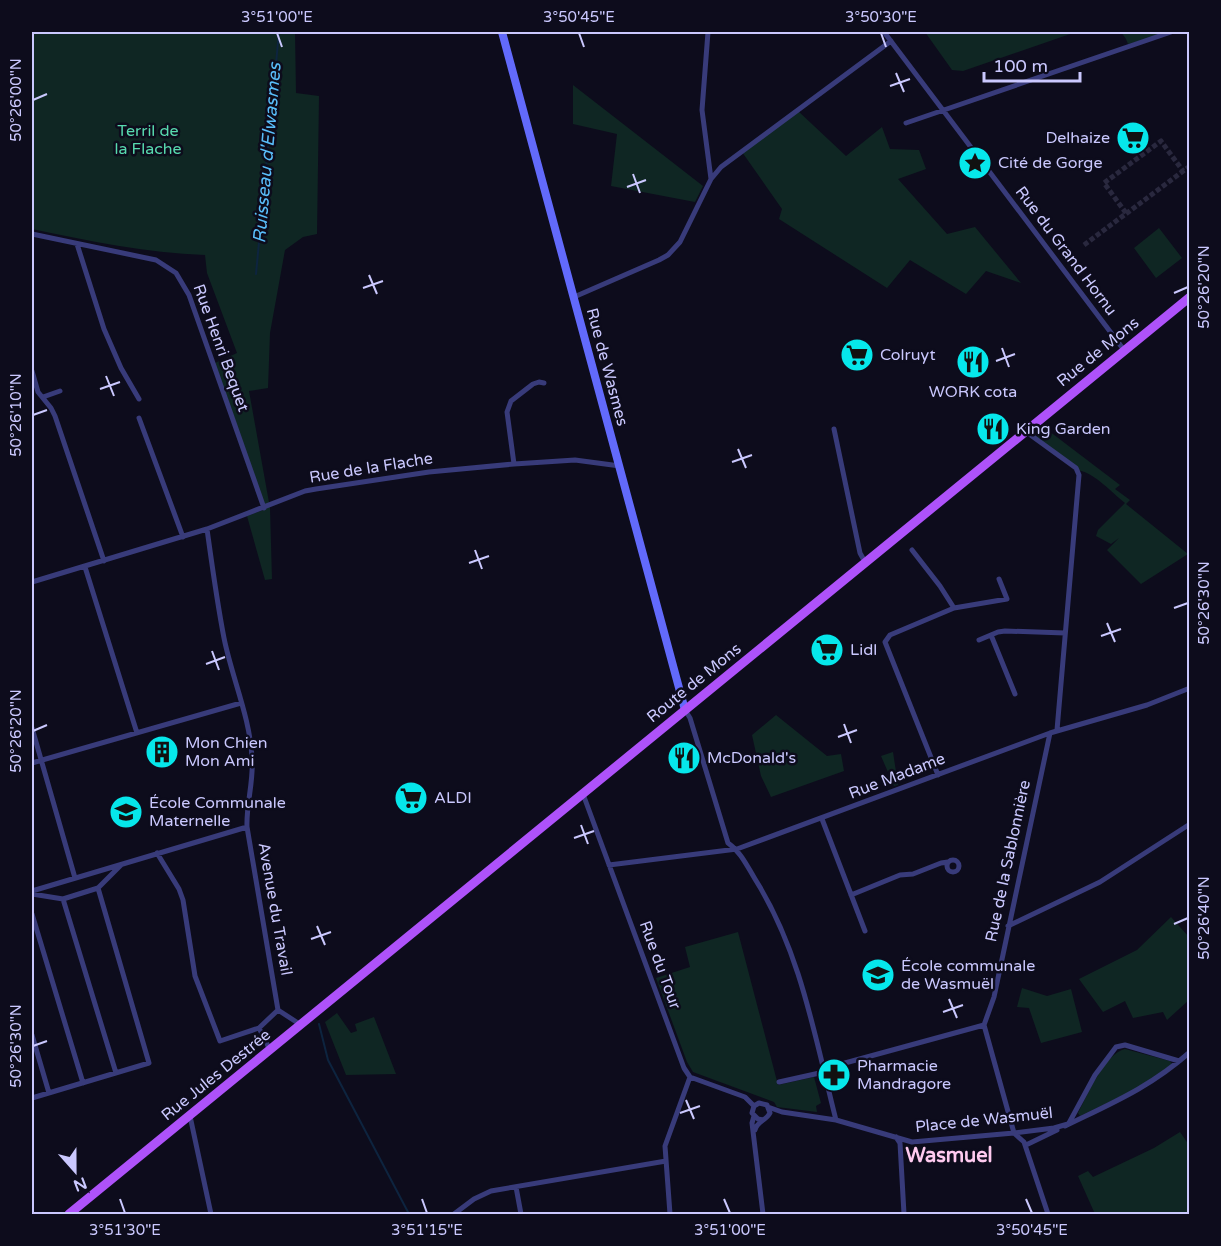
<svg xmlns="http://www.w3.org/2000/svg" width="1221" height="1246" viewBox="0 0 1221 1246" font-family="'Varela Round',sans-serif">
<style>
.green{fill:#0f2623}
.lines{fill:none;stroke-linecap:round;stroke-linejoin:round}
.stream{stroke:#0d243f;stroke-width:2}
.street-tunnel{stroke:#29283e;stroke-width:5;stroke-dasharray:5 2.5;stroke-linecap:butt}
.street{stroke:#383b7a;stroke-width:5}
.secondary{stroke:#626afb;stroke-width:8}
.primary{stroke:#ae52fa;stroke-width:9}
.ticks{fill:none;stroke:#cac8fe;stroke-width:2}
.labels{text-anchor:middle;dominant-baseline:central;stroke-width:5;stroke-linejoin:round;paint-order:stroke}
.park-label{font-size:16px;fill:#58daaf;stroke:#0d0c1c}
.poi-label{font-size:16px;fill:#cac8fe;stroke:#0d0c1c;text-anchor:start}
.street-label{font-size:16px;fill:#cac8fe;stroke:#0d0c1c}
.water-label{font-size:18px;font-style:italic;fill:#59bdfa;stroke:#0d0c1c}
.quarter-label{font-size:20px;font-weight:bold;fill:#fecaef;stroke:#0d0c1c}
.neatline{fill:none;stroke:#cac8fe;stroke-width:2}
.ticks-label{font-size:15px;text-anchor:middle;fill:#cac8fe}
</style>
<rect width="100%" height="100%" fill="#0d0c1c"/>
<path class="green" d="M32 32H295L296 93 319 96 317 234 303 237 285 250 270 333 268 388 249 391 270 508 272 579 265 580 247 516 266 509 215 363 237 353 207 273 205 255C146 253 89 241 32 229Z
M925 32H1076L963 71 952 70Z
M1121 32H1171L1128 44 1126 39Z
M573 85 703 186 695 202 611 186 617 134 573 124Z
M797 110 846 156 882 127 890 149 919 150 926 169 898 179 947 234 975 227 1021 283 986 271 966 294 910 260 887 288 779 219 782 209 742 152Z
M1159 228 1182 258 1156 278 1134 248Z
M1045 428 1120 485 1115 489 1130 500 1126 504 1188 554 1141 584 1107 550 1119 538 1111 544 1096 536 1098 530 1125 503C1111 492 1096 474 1078 470L1035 438Z
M776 715 827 756 841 754 844 771 771 797 761 776 752 735Z
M893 752 898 785 894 786 881 756Z
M1171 917 1189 937V1000L1167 1020 1163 1012 1133 1018 1125 1001 1103 1012 1079 979 1137 950Z
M738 932 778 1085 814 1077 821 1103 816 1106 817 1112 777 1107 774 1102 693 1072 687 1062 656 978 690 967 685 947Z
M1022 988 1047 996 1071 989 1082 1032 1041 1043 1029 1008 1017 1007Z
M337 1013 351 1033 357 1031 355 1024 374 1017 396 1074 346 1075 325 1022Z
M1125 1049 1170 1061 1172 1064 1136 1089 1080 1116 1078 1113C1087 1096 1105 1053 1125 1049Z
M1180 1132 1189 1145V1214H1095L1078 1176 1088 1171 1093 1177 1154 1148Z"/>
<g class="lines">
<path class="stream" d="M256 274 279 32
M319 1024 328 1060 409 1214"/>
<path class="street-tunnel" d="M1126 213 1104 183 1161 141 1183 171
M1084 245 1190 166"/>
<path class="street" d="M884 32 1124 350
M906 123 1171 32
M711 179 721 167 891 41
M32 234 156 260 176 273 189 295 264 508
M77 244 104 329 121 368 139 399
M574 297 659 260 668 255 680 242 711 179 702 110 708 32
M32 371 38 392 51 408 55 416 104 561
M43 397 60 391
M139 418 183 537
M834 429 860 553 865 562
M1025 431 1076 468 1079 475 1057 730
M514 464 507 412 511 401 533 384 539 382 544 383
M207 529C212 565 217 602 224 638 232 678 250 717 252 758 254 781 246 804 247 827L278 1010
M912 550 940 586 954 608
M85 567 137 733
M32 582 207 529 305 491 316 489 429 472 514 464 575 460 620 466
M991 635 1015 694
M979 640 998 632 1005 631 1065 633
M685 710 690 718 728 843C741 852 747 866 755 879 801 952 815 1038 836 1120
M32 728 75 878
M32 763 241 703
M938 775 885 642 890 635 954 608 1007 599 999 579
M583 794 684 1068 690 1077 745 1097 754 1106
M822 819 865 931
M157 853 179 889 183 900 195 976 220 1041 259 1028 278 1010
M947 866a6 6 0 1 1 12 0a6 6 0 1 1-12 0Z
M609 865 737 849 1050 733 1147 705 1190 688
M32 891 247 827
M32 894 63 899 98 888 121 865
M851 895 900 875 913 874 941 863 948 862
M63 899 116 1073
M32 914 83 1083
M1008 926 1100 882 1190 824
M278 1010 301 1025
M259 1028 270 1050
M32 1035 49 1093
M823 1069 984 1025
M779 1082 824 1072
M32 1098 149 1063 98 888
M768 1107 782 1112 836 1120 912 1142 1014 1133 1054 1128 1068 1124
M190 1116 211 1214
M754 1116 752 1123 763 1214
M1069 1123 1095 1075 1116 1047 1125 1045 1179 1061
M1065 1126C1112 1103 1149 1088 1190 1052
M755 1130C757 1121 766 1121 770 1113L767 1105 759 1103 754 1106 752 1113 758 1119 763 1120
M1014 1133 984 1025 994 997 1050 733
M1015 1134 1024 1142 1048 1214
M896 1137 900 1143 904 1214
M1026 1145 1057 1130
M516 1187 521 1214
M454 1214 474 1199 491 1191 666 1161
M670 1214 665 1146 690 1077"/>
<path class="secondary" d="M502 32 685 710"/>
<path class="primary" d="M69 1214 1190 297"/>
</g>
<path class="ticks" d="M277 33 282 47M579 33 584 47M881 33 886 47M896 73 904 92M890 86 910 79M33 100 47 94M633 174 640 193M627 187 646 180M369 275 377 294M363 288 383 281M1174 293 1188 287M1002 348 1009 367M996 361 1015 354M106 376 114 396M100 389 120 382M33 415 47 410M738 449 746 468M732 462 752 455M475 550 482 569M469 563 489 556M1174 608 1188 603M1107 623 1115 642M1101 636 1121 629M212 651 219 670M206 664 225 657M844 724 851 743M33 731 47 725M838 737 857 730M581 825 588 844M574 838 594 831M1174 924 1188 918M317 926 325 945M311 939 331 932M949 999 957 1018M943 1012 963 1005M33 1046 47 1041M686 1100 694 1119M680 1113 700 1106M120 1199 125 1213M422 1199 427 1213M724 1199 730 1213M1026 1199 1032 1213"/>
<defs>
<g id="supermarket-disc" transform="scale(1.725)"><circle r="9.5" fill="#06e7eb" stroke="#0d0c1c"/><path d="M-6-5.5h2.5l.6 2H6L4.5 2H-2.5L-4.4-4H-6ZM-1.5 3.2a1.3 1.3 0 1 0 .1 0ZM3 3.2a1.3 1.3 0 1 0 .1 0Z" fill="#111"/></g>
<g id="sight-disc" transform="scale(1.725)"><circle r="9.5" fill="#06e7eb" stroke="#0d0c1c"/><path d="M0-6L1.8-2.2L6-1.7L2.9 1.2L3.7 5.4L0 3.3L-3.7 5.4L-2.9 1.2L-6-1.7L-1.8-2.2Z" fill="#111"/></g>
<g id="restaurant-disc" transform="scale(1.725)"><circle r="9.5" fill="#06e7eb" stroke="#0d0c1c"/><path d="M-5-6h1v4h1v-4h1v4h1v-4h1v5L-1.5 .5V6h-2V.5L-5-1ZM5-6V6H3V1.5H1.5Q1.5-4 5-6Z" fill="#111"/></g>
<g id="building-disc" transform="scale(1.725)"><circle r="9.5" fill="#06e7eb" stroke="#0d0c1c"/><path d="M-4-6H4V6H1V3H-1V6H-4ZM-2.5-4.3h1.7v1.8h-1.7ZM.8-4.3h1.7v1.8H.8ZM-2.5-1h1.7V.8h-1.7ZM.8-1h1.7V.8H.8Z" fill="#111"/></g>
<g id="school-disc" transform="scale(1.725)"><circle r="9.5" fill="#06e7eb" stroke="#0d0c1c"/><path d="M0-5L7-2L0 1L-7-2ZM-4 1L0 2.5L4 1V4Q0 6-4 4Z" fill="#111"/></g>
<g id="pharmacy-disc" transform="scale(1.725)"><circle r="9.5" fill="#06e7eb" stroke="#0d0c1c"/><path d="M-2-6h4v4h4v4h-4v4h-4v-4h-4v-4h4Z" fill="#111"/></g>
</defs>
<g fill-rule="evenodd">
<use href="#supermarket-disc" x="1133" y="138"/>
<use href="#sight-disc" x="975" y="163"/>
<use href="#supermarket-disc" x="857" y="355"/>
<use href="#restaurant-disc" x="973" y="362"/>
<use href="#restaurant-disc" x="993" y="429"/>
<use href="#supermarket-disc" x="827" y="650"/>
<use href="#building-disc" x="162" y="752"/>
<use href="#restaurant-disc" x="684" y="758"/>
<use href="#supermarket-disc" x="411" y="798"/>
<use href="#school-disc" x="126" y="812"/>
<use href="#school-disc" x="878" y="975"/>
<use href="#pharmacy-disc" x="834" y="1075"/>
</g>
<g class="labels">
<g class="park-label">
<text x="148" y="131">Terril de<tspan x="148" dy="18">la Flache</tspan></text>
</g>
<g class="poi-label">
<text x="1110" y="138" text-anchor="end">Delhaize</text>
<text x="998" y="163">Cité de Gorge</text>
<text x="880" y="355">Colruyt</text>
<text x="973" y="392" text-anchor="middle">WORK cota</text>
<text x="1016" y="429">King Garden</text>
<text x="850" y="650">Lidl</text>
<text x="185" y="743">Mon Chien<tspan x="185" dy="18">Mon Ami</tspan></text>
<text x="707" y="758">McDonald's</text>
<text x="434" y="798">ALDI</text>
<text x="149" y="803">École Communale<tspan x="149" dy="18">Maternelle</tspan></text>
<text x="901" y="966">École communale<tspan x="901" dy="18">de Wasmuël</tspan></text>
<text x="857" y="1066">Pharmacie<tspan x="857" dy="18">Mandragore</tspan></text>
</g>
<g class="street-label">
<text transform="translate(1066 251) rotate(53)">Rue du Grand Hornu</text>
<text transform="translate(221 348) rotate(70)">Rue Henri Bequet</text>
<text transform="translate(1098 352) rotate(-39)">Rue de Mons</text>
<text transform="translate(607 367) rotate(75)">Rue de Wasmes</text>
<text transform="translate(371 468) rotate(-9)">Rue de la Flache</text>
<text transform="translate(694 683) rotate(-39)">Route de Mons</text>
<text transform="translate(897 776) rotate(-21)">Rue Madame</text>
<text transform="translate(1008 861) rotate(-78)">Rue de la Sablonnière</text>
<text transform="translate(275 909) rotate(80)">Avenue du Travail</text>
<text transform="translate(660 965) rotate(70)">Rue du Tour</text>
<text transform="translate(216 1075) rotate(-39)">Rue Jules Destrée</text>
<text transform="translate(984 1120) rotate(-6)">Place de Wasmuël</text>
</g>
<g class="water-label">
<text transform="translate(267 153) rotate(-85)">Ruisseau d'Elwasmes</text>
</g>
<g class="quarter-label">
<text x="949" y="1156">Wasmuel</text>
</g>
</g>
<rect width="1221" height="1246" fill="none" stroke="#0d0c1c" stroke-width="66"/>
<g transform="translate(75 1171) rotate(159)" stroke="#0d0c1c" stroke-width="4.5" paint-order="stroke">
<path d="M0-4.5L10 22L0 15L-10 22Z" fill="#cac8fe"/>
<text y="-9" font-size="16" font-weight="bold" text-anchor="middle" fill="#cac8fe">N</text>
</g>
<path d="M984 72v9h96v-9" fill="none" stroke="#cac8fe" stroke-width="3"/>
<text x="993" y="72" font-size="18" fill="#cac8fe" stroke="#0d0c1c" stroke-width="4.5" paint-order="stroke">100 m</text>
<rect x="33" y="33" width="1155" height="1180" class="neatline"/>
<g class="ticks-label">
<text x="277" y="22">3°51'00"E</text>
<text x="579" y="22">3°50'45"E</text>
<text x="881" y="22">3°50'30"E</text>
<text transform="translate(16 100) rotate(-90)" y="5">50°26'00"N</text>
<text transform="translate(1204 287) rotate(-90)" y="5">50°26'20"N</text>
<text transform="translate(16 415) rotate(-90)" y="5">50°26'10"N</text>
<text transform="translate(1204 603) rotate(-90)" y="5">50°26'30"N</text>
<text transform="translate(16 731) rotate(-90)" y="5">50°26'20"N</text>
<text transform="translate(1204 918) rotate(-90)" y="5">50°26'40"N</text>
<text transform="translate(16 1046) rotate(-90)" y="5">50°26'30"N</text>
<text x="125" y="1235">3°51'30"E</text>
<text x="427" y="1235">3°51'15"E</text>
<text x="730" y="1235">3°51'00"E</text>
<text x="1032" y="1235">3°50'45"E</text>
</g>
</svg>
